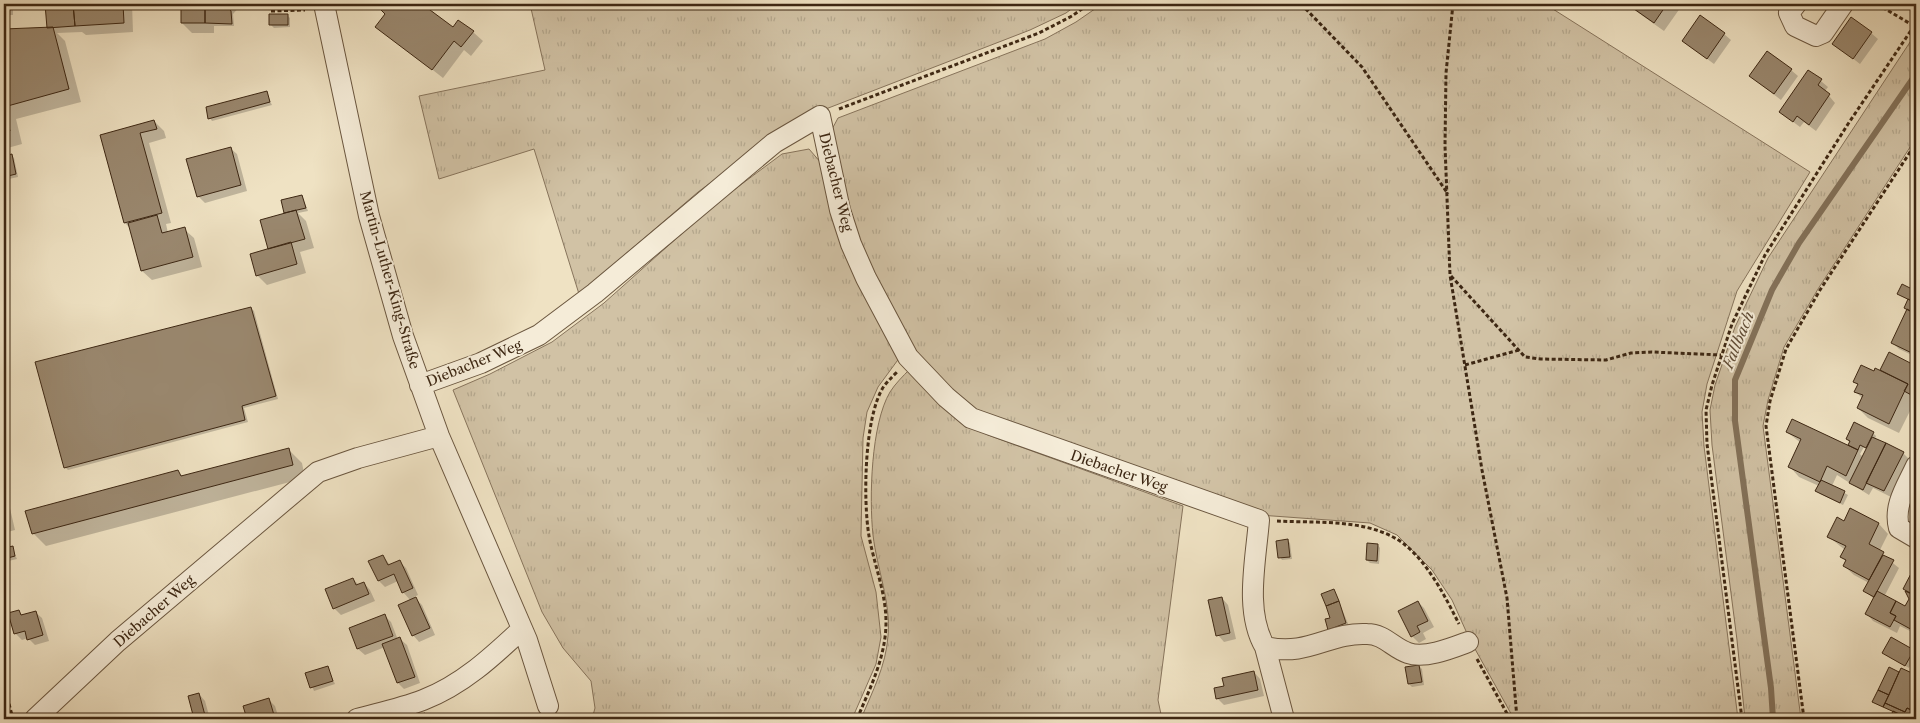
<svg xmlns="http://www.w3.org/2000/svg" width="1920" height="723" viewBox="0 0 1920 723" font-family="'Libre Caslon Text',serif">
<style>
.grass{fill:url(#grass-tufts);stroke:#87745c}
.shadow{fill:#0003;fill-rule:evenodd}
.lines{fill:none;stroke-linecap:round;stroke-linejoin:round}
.stream{stroke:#837159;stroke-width:6}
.building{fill:#9a886f;stroke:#3d2713}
.street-casing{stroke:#6a563f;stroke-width:22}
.path{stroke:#3d2713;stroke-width:3;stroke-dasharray:4 2.5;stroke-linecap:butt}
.street{stroke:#f5ecd8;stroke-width:20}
.labels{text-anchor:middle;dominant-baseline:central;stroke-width:4;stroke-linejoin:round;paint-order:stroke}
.street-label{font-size:14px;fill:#3d2713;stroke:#f5ecd8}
.water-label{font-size:15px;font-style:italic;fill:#604c36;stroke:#f5ecd8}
</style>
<defs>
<pattern id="grass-tufts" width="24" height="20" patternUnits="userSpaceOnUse" patternTransform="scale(1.25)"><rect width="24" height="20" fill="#d1c2a5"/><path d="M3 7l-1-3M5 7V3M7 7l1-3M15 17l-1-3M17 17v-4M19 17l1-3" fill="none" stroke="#b4a78d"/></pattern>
</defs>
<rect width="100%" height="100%" fill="#efe2c3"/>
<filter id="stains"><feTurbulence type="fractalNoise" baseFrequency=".004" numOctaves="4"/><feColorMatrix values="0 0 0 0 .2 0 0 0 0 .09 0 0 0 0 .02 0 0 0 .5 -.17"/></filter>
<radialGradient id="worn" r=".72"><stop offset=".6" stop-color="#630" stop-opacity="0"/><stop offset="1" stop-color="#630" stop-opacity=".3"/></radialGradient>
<path class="grass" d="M530 4H1078L1066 13 1030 30 818 112 772 138 698 192 579 294 534 149 439 179 419 96 545 70Z
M1102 4H1545L1810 172 1737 291 1707 384 1702 412 1704 446 1738 719H1514L1470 640 1452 600 1432 570 1397 535 1370 523 1259 515 972 412 912 354 856 242 830 133 838 118 1045 39 1076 22Z
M1916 33V138L1818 289 1784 347 1768 400 1763 426 1801 719H1745L1737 640 1712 445 1710 410 1715 385 1735 327 1768 258Z
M809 149 822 164 900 357 878 387 867 412 863 438 861 536 876 592 881 637 876 664 852 719H592L595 708 591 681 563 648 542 612 453 390 490 374 552 342 604 303 715 204 782 154Z
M910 369 964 422 988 435 1183 506 1158 700 1162 719H861C872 692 886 666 888 636 891 602 877 569 873 535 869 498 871 424 890 392 895 384 903 376 910 369Z"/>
<path class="shadow" d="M4 4H132L133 32 86 35 82 32 57 33 65 41 81 102 16 119 22 144 4 149V30L48 28 47 9 13 10V15H4Z
M182 4H242L233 14 234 26H214V33H192L182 23Z
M384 4H420L453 29 473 32 483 41 471 56 464 50 443 78 377 26 386 14 383 10Z
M1626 4H1683L1664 31Z
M287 15 290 18V27L274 28 271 25Z
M1871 33 1878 39 1860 64 1833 43Z
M1724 34 1731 40 1714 64 1683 41Z
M1791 70 1798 76 1781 100 1750 76Z
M1809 71 1828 87 1825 91 1835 103 1816 131 1804 122 1800 127 1780 112Z
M266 93 272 105 212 121 210 118Z
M154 121 164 131 166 138 149 143 171 223 166 224 168 233 184 229 194 238 202 267 152 280 142 271 130 228 125 223 102 136Z
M230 148 237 154 247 191 205 203 198 196Z
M11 155 14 158 18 177 4 180V157Z
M302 196 308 211 298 213 306 221 314 248 300 252 306 273 267 285 257 275 287 214 283 201Z
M1903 286 1916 292V357L1899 349 1893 343 1908 310 1909 300 1899 294Z
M251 308 254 311 278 399 244 408 248 422 68 470 65 467Z
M1890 354 1916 367V399L1899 433 1868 418 1858 408 1863 399 1855 391 1858 385 1855 382 1875 372 1886 374 1882 370Z
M1855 424 1873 433 1876 436 1875 439 1903 453 1910 460 1891 497 1873 488 1869 495 1837 475 1832 486 1848 495 1843 505 1820 494 1817 491 1819 486 1799 477 1790 467 1801 443 1787 432 1854 449 1847 439ZM1864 447 1867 449 1863 457 1860 454Z
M4 429 7 442 4 443Z
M289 450 302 463 305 478 46 546 33 533 178 472 183 477Z
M4 499 9 504 15 530 4 533Z
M1851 510 1879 524 1888 534 1879 552 1899 568 1884 597 1906 608 1910 599 1905 589 1916 567V634L1900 626 1897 633 1873 621 1867 614 1874 599 1865 591 1869 583 1854 575 1844 566 1846 561 1841 557 1845 550 1829 537 1845 522Z
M1287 540 1290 543 1292 559 1282 560 1280 557Z
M1378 545 1380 548 1379 564 1370 563 1367 560Z
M12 548 17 559 4 562V550Z
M383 556 390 565 399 561 406 568 418 595 414 597 422 605 435 635 419 642 413 635 411 601 403 592 398 581 385 587 379 581 370 562Z
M353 579 359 585 364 583 370 590 375 601 341 615 334 608Z
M1334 590 1349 626 1332 632 1330 629Z
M1222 598 1228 605 1236 639 1224 642 1218 635Z
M1418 602 1424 608 1434 627 1423 633 1426 639 1419 643 1412 636Z
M19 612 23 616 35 612 42 618 49 641 35 645 28 638 22 640 15 633Z
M384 615 391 622 398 640 400 639 407 645 420 683 404 689 398 683 385 647 365 655 358 649 350 628Z
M1913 651 1916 654 1909 668 1884 653Z
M1419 666 1422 669 1424 685 1412 687 1409 684Z
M327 667 335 684 314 691 307 673Z
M1889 669 1900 674H1911L1916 679V719H1891L1894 712 1874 702Z
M1254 672 1260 679 1264 696 1224 705 1217 698 1225 687Z
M199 694 205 701 210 719H187L195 716Z
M269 700 275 706 279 719H248L244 707Z"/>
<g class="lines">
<path class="stream" d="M1773 719 1771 688 1735 421V380L1772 290 1799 243 1916 74"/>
</g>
<path class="building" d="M45 4H73L75 26 47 28Z
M73 4H123L124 23 75 26Z
M181 4H205V23H181Z
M226 4 231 11 232 24 205 23V8Z
M382 4H422L453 27 458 20 474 31 461 47 454 41 432 70 375 27 385 14 381 10Z
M1627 4H1667L1654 23Z
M269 14H288V25H269Z
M1700 15 1725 33 1707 59 1682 41Z
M1851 17 1872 32 1853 59 1832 44Z
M53 27 69 89 4 107V29Z
M1767 51 1792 69 1774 94 1749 76Z
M1808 70 1822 79 1818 85 1830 94 1809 125 1797 116 1793 122 1779 112Z
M267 91 270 102 208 119 206 107Z
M4 108 10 131 4 133Z
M154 120 157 129 140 133 162 213 124 223 100 135Z
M231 147 241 185 197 197 186 159Z
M12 154 16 174 4 177V156Z
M302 195 306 208 284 213 281 200Z
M296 210 305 239 268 249 260 220Z
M157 215 162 233 185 227 193 257 141 271 128 223Z
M291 242 297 264 256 276 250 254Z
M1902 284 1916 291V303L1897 294Z
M1908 299 1916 303V314L1904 308Z
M251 307 276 396 242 406 245 420 64 468 35 362Z
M1907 309 1916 314V355L1891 343Z
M1889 352 1916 366 1915 397 1904 391 1908 384 1880 370Z
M1861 365 1874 371 1875 368 1908 384 1889 424 1857 408 1863 395 1854 392 1858 384 1853 382Z
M1792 419 1858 450 1846 476 1827 466 1820 482 1788 467 1801 439 1786 432Z
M1854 422 1874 432 1866 448 1860 445 1858 450 1848 445 1850 441 1846 439Z
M1872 437 1886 443 1863 490 1849 483Z
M1886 443 1904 452 1884 491 1866 483Z
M289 448 293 465 32 534 25 511 178 470 181 476Z
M1821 480 1845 491 1840 503 1815 491Z
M1850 508 1879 523 1869 544 1884 552 1869 580 1843 566 1846 560 1840 557 1846 546 1827 537 1837 517 1844 521Z
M1288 539 1290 557 1278 558 1276 541Z
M1367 543 1378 544 1377 561 1366 560Z
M13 546 15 556 4 559V548Z
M383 555 388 565 400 560 413 588 402 593 394 574 378 581 368 561Z
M1883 555 1894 560 1874 597 1863 591Z
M1916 564V596L1903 589Z
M353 578 356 585 364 582 369 594 333 609 325 589Z
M1334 589 1339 601 1326 606 1321 594Z
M1877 591 1896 601 1890 613 1896 616 1890 627 1865 614Z
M1905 591 1916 596V632L1894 620 1896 616 1890 613 1896 601 1905 606 1909 599Z
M416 597 430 628 412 636 398 605Z
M1222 597 1230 633 1216 636 1208 600Z
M1339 601 1346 623 1328 630 1325 619 1330 618 1326 606Z
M1418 601 1428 621 1417 626 1420 632 1411 637 1398 611Z
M19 610 21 615 36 611 43 635 27 640 25 631 14 634 8 613Z
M385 614 393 636 357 649 349 628Z
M400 637 415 677 397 683 382 644Z
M1891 637 1914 650 1905 666 1882 653Z
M1419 665 1422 682 1408 684 1405 667Z
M328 666 333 681 310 688 305 673Z
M1889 667 1899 672 1889 695 1878 690Z
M1901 668 1912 673 1916 680V704L1913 711 1907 708 1905 712 1885 703Z
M1254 671 1258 690 1216 699 1214 688 1224 686 1222 678Z
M1878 690 1889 695 1883 707 1872 702Z
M199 693 206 719H186L185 717 193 715 188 696Z
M269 698 274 715 261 719H247L243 706Z
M1885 703 1905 712 1907 708 1916 712V719H1910L1883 707Z
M1893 711 1910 719H1889Z
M425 713 427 719H408V718Z"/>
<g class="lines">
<g class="street-casing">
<path id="street" d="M324 4 369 216 403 336 439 436 527 640 548 706
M1796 4 1789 13 1795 26 1816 36 1823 33 1843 4
M420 385 481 363 539 335 595 293 774 143 820 116 840 210 851 244 866 278 908 357 946 397 971 418 1259 520C1256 560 1244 611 1265 647 1309 657 1329 632 1367 634 1384 634 1393 648 1408 653 1425 659 1452 648 1468 642
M1916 466C1907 486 1893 505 1899 528L1916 538
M1265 647 1284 719
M35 719 118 641 318 472 358 458 439 436
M357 719C379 713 402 708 423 700 462 685 492 657 522 629"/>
</g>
<path class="path" d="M1301 4 1362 67 1448 194
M1453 4 1446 73 1445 146 1450 275 1482 470 1507 598 1517 719
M1877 4 1914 26
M271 11 305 10
M839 109 1039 33 1072 16 1089 4
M1451 276 1525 357 1541 359 1606 360 1631 353 1652 352 1721 355
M1465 365 1519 350
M1277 521C1314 523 1359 519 1393 537 1423 552 1445 596 1459 624
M1477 659 1510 719
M4 685 13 719
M857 719C870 688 886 657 886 622 886 593 874 564 869 536 863 501 864 416 884 386 888 381 892 377 897 372
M1742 719 1707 444 1706 410 1712 385 1732 324 1765 255 1848 124 1916 23
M1804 719 1766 426 1770 401 1786 349 1820 290 1916 143"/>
<use href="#street" class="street"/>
</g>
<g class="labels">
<g class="street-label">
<text transform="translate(836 182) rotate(76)">Diebacher Weg</text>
<text transform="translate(390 280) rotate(74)">Martin-Luther-King-Straße</text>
<text transform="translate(474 363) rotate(-22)">Diebacher Weg</text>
<text transform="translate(1119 471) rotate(19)">Diebacher Weg</text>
<text transform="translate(154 611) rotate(-41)">Diebacher Weg</text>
</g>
<g class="water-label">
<text transform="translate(1738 340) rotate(-68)">Fallbach</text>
</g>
</g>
<rect width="1920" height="723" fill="none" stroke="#efe2c3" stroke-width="20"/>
<rect x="5" y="5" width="1910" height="713" fill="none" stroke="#3d2713" stroke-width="2.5"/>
<rect x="10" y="10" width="1900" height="703" fill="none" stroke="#3d2713"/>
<rect width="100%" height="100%" filter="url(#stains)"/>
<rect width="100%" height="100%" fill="url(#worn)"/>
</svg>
